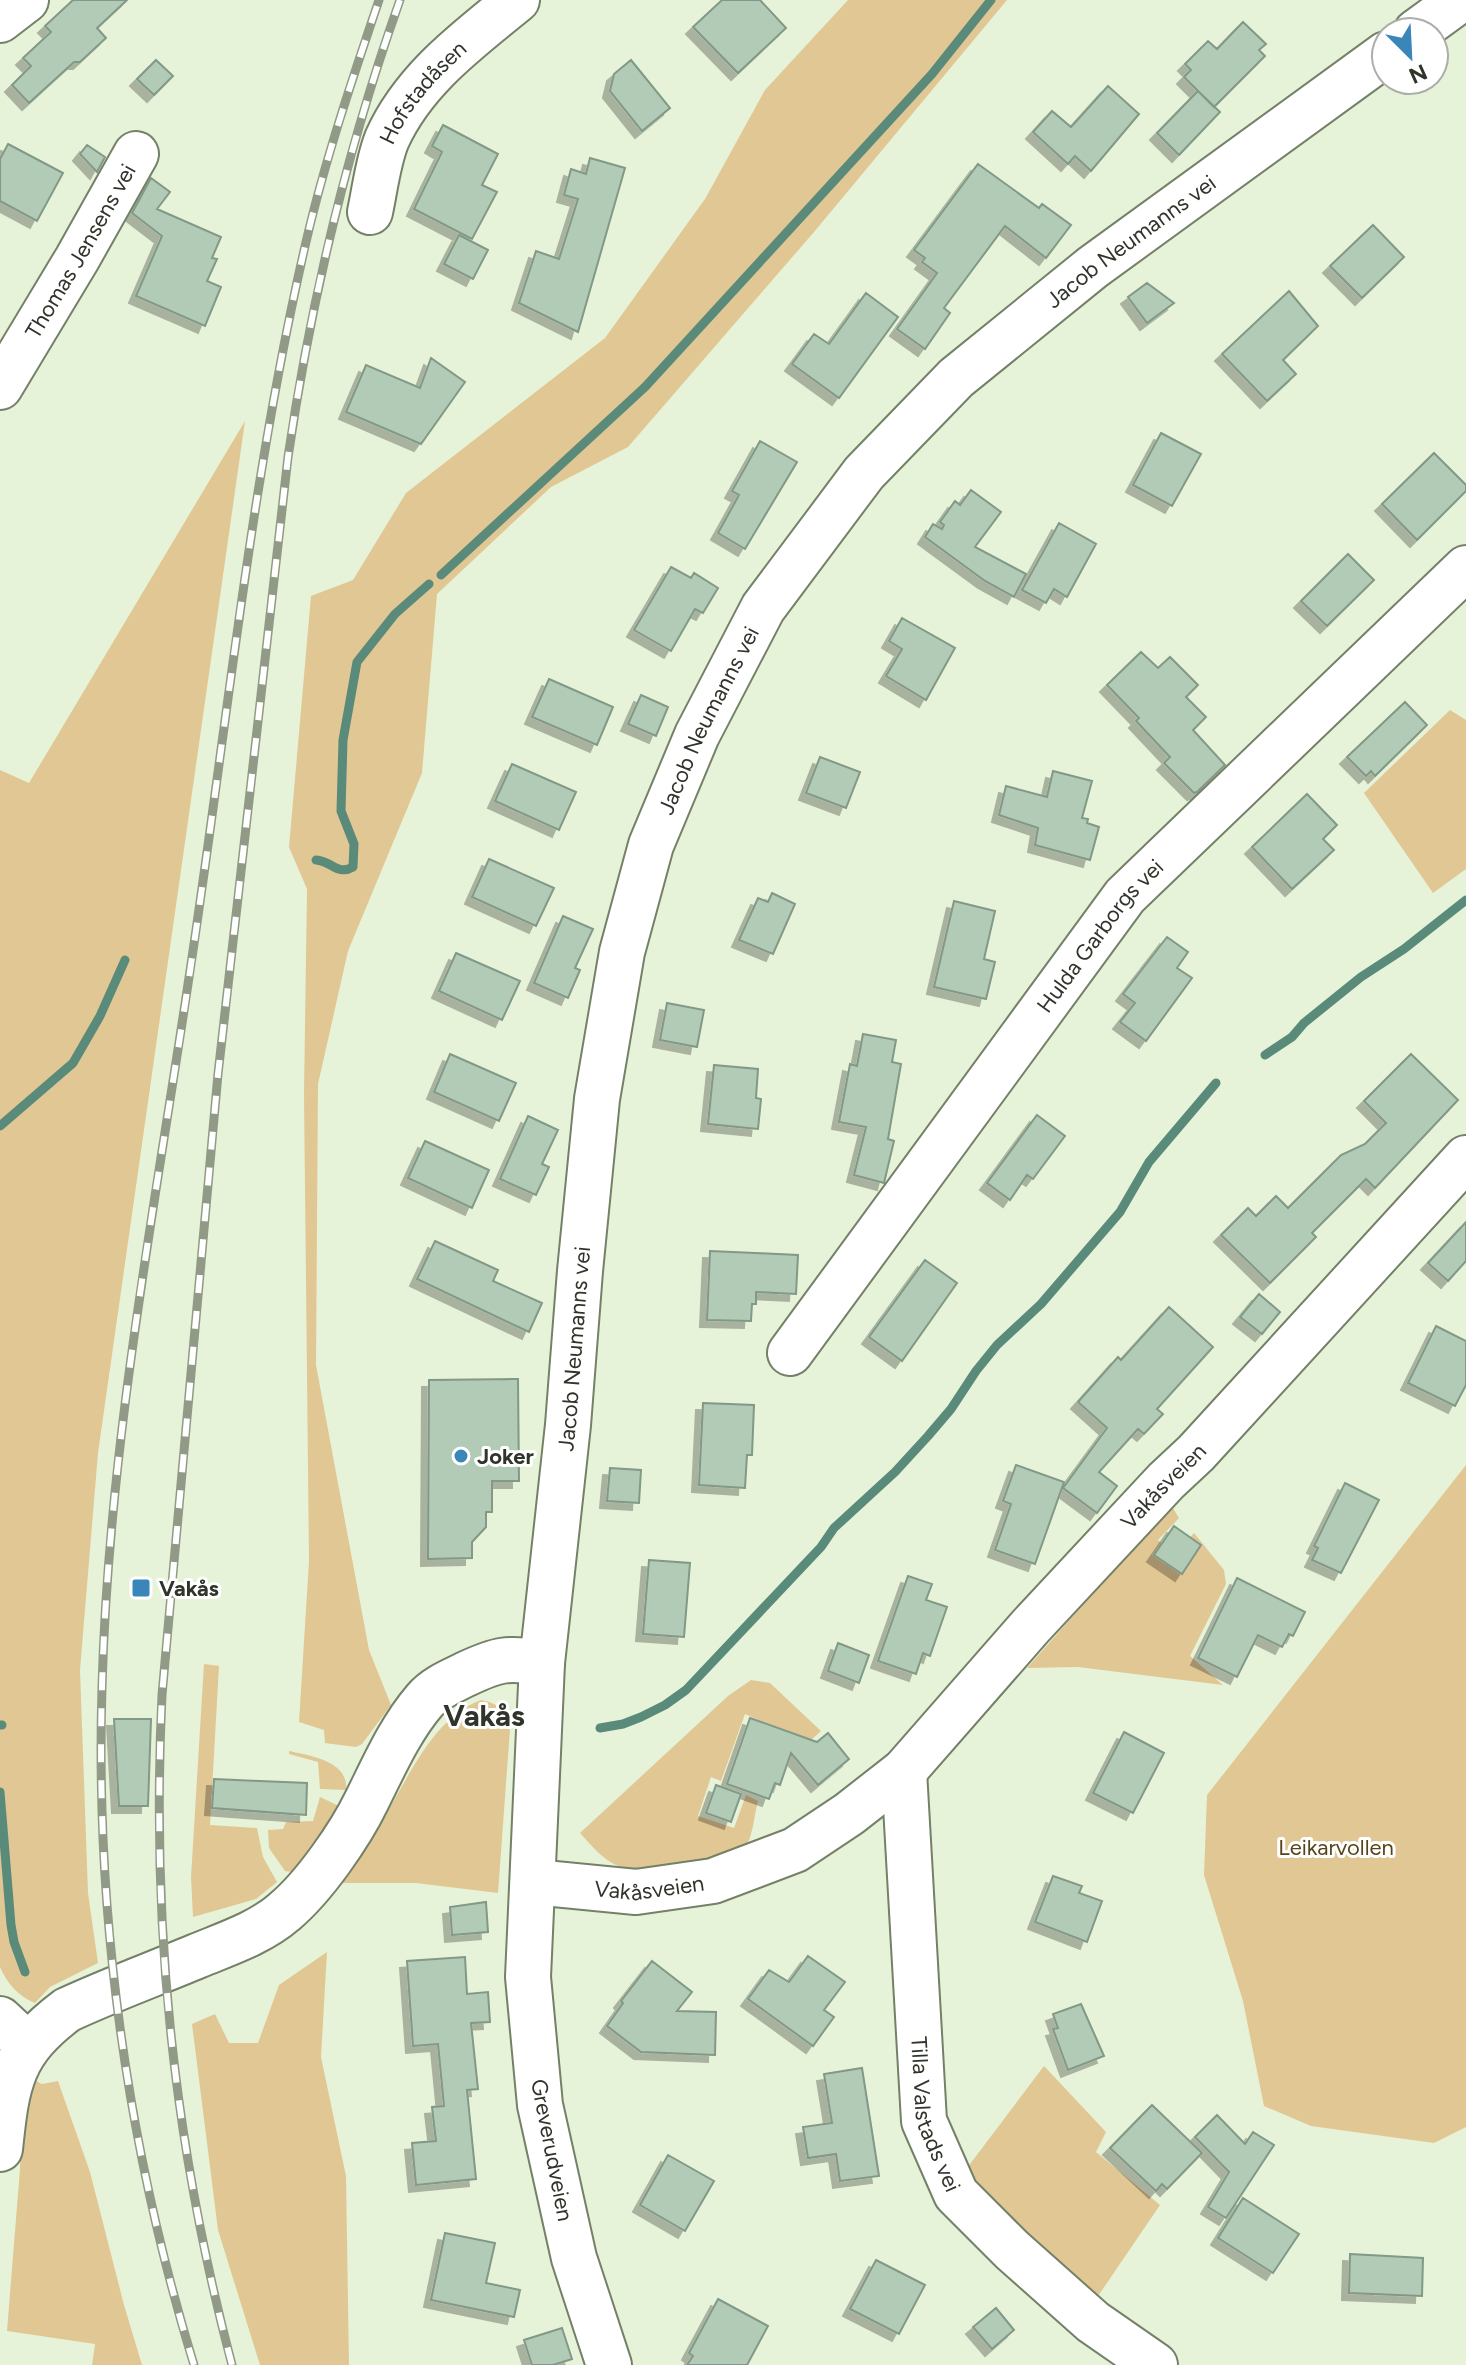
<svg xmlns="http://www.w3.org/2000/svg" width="1466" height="2365" viewBox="0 0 1466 2365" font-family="Figtree,sans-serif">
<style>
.green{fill:#e1c794}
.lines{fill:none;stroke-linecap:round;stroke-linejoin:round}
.stream{stroke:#598a7a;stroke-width:9}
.building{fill:#b2cbb7;stroke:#819986;stroke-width:2;filter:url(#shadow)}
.minor-casing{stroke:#748067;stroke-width:48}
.minor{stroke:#fff;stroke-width:44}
.rail-casing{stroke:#919a87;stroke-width:9}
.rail{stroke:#fff;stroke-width:6;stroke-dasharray:18;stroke-linecap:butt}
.poi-dot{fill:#3a86b9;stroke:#fff;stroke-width:3}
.labels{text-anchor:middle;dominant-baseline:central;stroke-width:6;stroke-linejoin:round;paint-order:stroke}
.street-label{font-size:22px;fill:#30352b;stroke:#fff}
.poi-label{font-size:22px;font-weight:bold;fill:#30352b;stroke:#fff;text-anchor:start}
.park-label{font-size:22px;fill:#57441a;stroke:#fff}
.district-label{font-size:30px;font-weight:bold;fill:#30352b;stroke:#fff}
</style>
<defs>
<filter id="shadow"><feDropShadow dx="-7" dy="7" stdDeviation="0" flood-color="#0004"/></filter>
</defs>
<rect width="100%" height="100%" fill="#e6f3d8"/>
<path class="green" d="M848 0H1007L814 232 628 447 551 487 437 594 422 773 348 951 318 1084 316 1365 369 1650 391 1705 362 1744 356 1747 325 1743 324 1730 299 1722 309 1561 304 1094 307 889 289 847 311 596 353 580 406 493 605 338 705 199 765 90Z
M245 421 98 1453 80 1670 88 1893 98 1963 50 1987 35 2003C19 1997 6 1982 0 1967V770L29 783Z
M1450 710 1466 720V869L1433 893 1364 793Z
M1466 1465V2127L1434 2143 1311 2126 1264 2106 1243 2001 1204 1875 1207 1795Z
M1171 1505 1179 1518 1158 1540 1175 1554 1194 1533 1224 1570 1226 1584 1190 1656 1223 1685 1078 1667 1027 1668Z
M204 1664 219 1666 210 1825 257 1828 263 1857 277 1882 256 1899 193 1917 191 1877Z
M751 1680 770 1683 821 1731 809 1742 745 1714 721 1781 711 1777 698 1816 734 1828 746 1795 758 1801C754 1815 753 1839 744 1849 729 1867 647 1872 623 1867 606 1864 591 1845 580 1833L728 1696Z
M481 1700C499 1703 507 1712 510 1729L498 1893 416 1883H338C352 1863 368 1843 381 1822 409 1779 430 1720 481 1700Z
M289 1751C311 1756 349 1761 346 1790L320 1789 318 1762 289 1754Z
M320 1797 339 1806 320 1837 292 1872 285 1871 269 1848 268 1830 283 1829 286 1822 313 1821Z
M327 1952 321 2057 346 2176 349 2365H260L218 2230 192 2024 215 2014 229 2043H258L279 1985Z
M1044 2066 1106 2132 1096 2152 1160 2205 1094 2302 961 2176Z
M32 2079 42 2084 58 2081 90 2172 124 2305 142 2365H92L95 2344 7 2331 20 2169 22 2105Z"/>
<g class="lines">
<path class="stream" d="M441 575 645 387 932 74 991 0
M316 860C332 861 337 876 353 867L354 844 341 811 343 740 357 662 395 614 429 584
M1265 1055 1292 1037 1304 1023 1361 977 1404 949 1466 900
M0 1126 73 1063 100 1016 125 960
M0 1725H2
M600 1728 623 1724 641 1717 665 1705 686 1690 821 1547 834 1528 895 1472 928 1436 951 1409 976 1371 997 1345 1041 1304 1120 1212 1149 1162 1216 1083
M0 1792 11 1925 14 1942 25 1972"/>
</g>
<path class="building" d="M73 0H127L97 28 106 38 80 62H74L29 103 12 85 31 66 23 58 51 32 45 26Z
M722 0H760L786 28 738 73 693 27Z
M1243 22 1266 44 1259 50 1265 56 1214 107 1184 77 1191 70 1185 64 1208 41 1217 49Z
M156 60 173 76 154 95 137 79Z
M631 60 670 108 642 131 610 91 614 74Z
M1108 86 1139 114 1091 171 1075 156 1068 164 1033 132 1052 111 1071 127Z
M1198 91 1220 112 1179 155 1157 133Z
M443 125 498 154 482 185 497 192 472 239 414 209 442 152 432 146Z
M8 144 63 173 37 221 0 201V159Z
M87 145 105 157 97 172 80 154Z
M590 158 625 168 578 332 519 303 536 251 559 259 578 199 564 195 571 169 586 174Z
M978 164 1039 208 1042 204 1071 225 1046 258 1005 226 944 308 950 313 925 349 897 329 937 273 922 262 925 258 914 250Z
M151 178 170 192 157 209 221 237 212 258 217 259 207 281 221 287 205 326 136 296 162 236 132 213Z
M1373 225 1404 257 1362 298 1330 266Z
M459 235 488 250 473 279 444 264Z
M1147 283 1174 303 1147 323 1128 297Z
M1289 291 1318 326 1283 360 1296 374 1267 401 1222 354Z
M866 293 898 317 839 398 792 364 814 334 829 344Z
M431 358 465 382 421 444 346 412 366 365 420 388Z
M1161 433 1201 454 1172 506 1133 485Z
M760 441 797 462 745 549 718 533 739 495 732 491Z
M1434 453 1466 485V491L1417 540 1382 504Z
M971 490 1001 512 975 547 1026 574 1014 597 985 581 925 537 933 524 942 529 944 525 940 522 955 501 960 505Z
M1059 523 1096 544 1067 597 1054 589 1046 603 1022 590Z
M1348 554 1374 580 1327 626 1301 601Z
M671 567 691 578 694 573 718 588 703 613 695 609 671 651 634 630Z
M902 618 955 648 926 700 886 676 902 649 889 641Z
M1141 652 1158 668 1170 657 1198 685 1186 697 1206 717 1193 730 1225 765 1197 792 1194 793 1164 763 1170 757 1136 721 1139 718 1107 685Z
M549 679 613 707 597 745 532 717Z
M641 695 668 707 656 736 628 724Z
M1405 702 1427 725 1375 776 1371 771 1366 776 1347 757Z
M820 757 860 772 846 808 806 793Z
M512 764 576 792 559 830 495 801Z
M1053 771 1092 781 1082 818 1088 819 1087 823 1099 827 1090 860 1035 845 1038 828 999 815 1006 786 1047 797Z
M1307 794 1337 825 1323 839 1334 850 1292 889 1252 847Z
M489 859 554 888 536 926 472 897Z
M772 893 795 904 773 954 739 940 758 898 768 902Z
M954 901 995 911 984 959 995 962 986 999 934 987Z
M563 916 593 929 575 968 580 970 568 998 534 983Z
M1167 937 1188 952 1177 968 1192 978 1146 1041 1120 1022 1135 1003 1123 994Z
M456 953 520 981 502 1020 439 991Z
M667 1003 704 1010 697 1047 660 1040Z
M863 1034 896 1040 892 1062 901 1064 888 1139 894 1141 884 1183 854 1175 866 1127 839 1122 850 1064 857 1066Z
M450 1054 516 1083 499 1121 434 1092Z
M1411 1054 1458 1100 1375 1188 1366 1179 1312 1233 1316 1237 1270 1283 1221 1235 1248 1208 1256 1216 1276 1196 1288 1208 1341 1155 1365 1144 1386 1123 1364 1101Z
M714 1065 758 1069 756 1098 761 1099 758 1129 708 1124Z
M1037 1115 1065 1136 1033 1179 1027 1175 1010 1200 987 1183Z
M528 1116 558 1130 542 1164 549 1167 536 1195 500 1179Z
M425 1141 489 1170 472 1208 408 1178Z
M1466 1222V1261L1448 1281 1428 1263Z
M435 1241 498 1270 493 1281 542 1303 529 1332 417 1279Z
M710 1251 798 1255 796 1294 756 1292V1304H752L751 1321 707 1320Z
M925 1260 957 1283 902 1361 869 1337Z
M1259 1294 1280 1312 1262 1334 1240 1317Z
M1169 1307 1213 1347 1157 1409 1163 1414 1144 1434 1138 1429 1099 1472 1117 1486 1097 1513 1063 1488 1107 1428 1078 1402 1118 1357 1121 1360Z
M1436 1326 1466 1341V1385L1455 1406 1408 1383Z
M518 1379 519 1481H492V1512H486V1527L472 1542V1558L428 1559 429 1380Z
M703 1403 754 1405 752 1455H747L745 1488 699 1485Z
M1016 1465 1064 1482 1035 1564 995 1550 1011 1504 1003 1501Z
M610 1468 641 1470 639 1503 607 1501Z
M1345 1483 1379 1500 1341 1573 1312 1560 1318 1548 1314 1546Z
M1174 1526 1201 1545 1182 1574 1154 1555Z
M649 1560 690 1563 684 1637 643 1634Z
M908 1576 932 1584 926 1600 947 1607 930 1656 923 1653 916 1674 878 1661Z
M1237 1578 1305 1612 1293 1636 1289 1634 1282 1647 1258 1635 1237 1677 1198 1658Z
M838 1643 869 1655 859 1683 828 1671Z
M750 1718 817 1742 828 1733 849 1759 818 1785 791 1753 780 1785 775 1783 769 1799 727 1784Z
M114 1719H151L148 1806H119Z
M1124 1732 1164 1753 1133 1813 1093 1793Z
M214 1779 307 1783 306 1815 212 1808Z
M716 1785 741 1794 731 1822 706 1813Z
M1053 1876 1082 1886 1079 1893 1102 1901 1087 1942 1035 1922Z
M486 1902 488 1932 452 1935 450 1907Z
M808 1956 845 1982 824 2010 834 2017 813 2046 748 1999 769 1970 789 1982Z
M465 1957 467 1994 488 1992 490 2022 471 2023 478 2089 467 2090 476 2179 416 2185 412 2143 436 2141 432 2107 444 2106 438 2044 413 2046 407 1961Z
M652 1961 692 1992 677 2011 716 2012 715 2055 641 2052 607 2026 623 2003 621 2001Z
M1081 2004 1104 2056 1068 2070 1053 2029 1058 2028 1053 2014Z
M862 2068 879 2176 840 2181 836 2154 808 2158 803 2127 832 2123 824 2074Z
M1152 2105 1202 2153 1167 2189 1162 2184 1156 2191 1110 2148Z
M1217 2115 1245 2144 1253 2132 1274 2145 1226 2218 1208 2207 1229 2172 1195 2137Z
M668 2155 714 2181 685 2231 640 2205Z
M1243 2198 1299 2234 1273 2273 1218 2238Z
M445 2233 495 2243 486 2283 520 2290 514 2317 431 2300Z
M1350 2254 1423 2258 1422 2296 1349 2293Z
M876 2260 925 2285 899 2334 850 2309Z
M718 2299 768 2326 747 2365H687L693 2356 689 2353Z
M996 2308 1014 2330 992 2349 973 2327Z
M562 2328 572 2359 553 2365H532L524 2340Z"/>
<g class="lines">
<g class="minor-casing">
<g id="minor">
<path d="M0 20 26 0"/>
<path d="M1416 32 1460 0"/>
<path id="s1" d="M370 212C375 189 378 161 387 139 414 79 468 40 517 0"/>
<path id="s2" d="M0 387 77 259 136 154"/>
<path id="s3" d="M790 1353 1125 896 1466 568"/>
<path id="s4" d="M904 1771 924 2121 956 2194 1012 2250 1093 2322 1155 2365"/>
<path id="s5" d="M534 1882 636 1892 713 1881 795 1850 849 1814 904 1771 1030 1627 1166 1481 1196 1453 1466 1158"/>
<path d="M0 2019 28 2045"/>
<path d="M0 2149C7 2082 11 2052 67 2010 110 1990 154 1974 197 1956 226 1944 260 1933 284 1912 314 1887 350 1835 367 1800 384 1766 400 1729 425 1700 436 1687 452 1681 466 1674 498 1659 508 1657 542 1663"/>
<path id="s6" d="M609 2365 574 2258 540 2105 528 1977 542 1663 568 1425 580 1271 597 1099 622 952 651 845 697 735 763 608 864 473 956 378 1093 267 1386 54"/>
</g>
</g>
<use href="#minor" class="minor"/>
<g class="rail-casing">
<path id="rail" d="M194 2365C127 2146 95 1915 102 1687 109 1426 163 1167 199 909 231 687 255 462 306 242 325 160 352 80 379 0
M232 2365C173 2142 151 1925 162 1695L218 1074 288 457C311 300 347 149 400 0"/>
</g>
<use href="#rail" class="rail"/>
</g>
<g class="poi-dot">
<circle cx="461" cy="1456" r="8"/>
<rect x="131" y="1578" width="20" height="20" rx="4"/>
</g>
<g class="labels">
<g class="street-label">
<text stroke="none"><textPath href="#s1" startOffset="134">Hofstadåsen</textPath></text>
<text stroke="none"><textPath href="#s6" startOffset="2324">Jacob Neumanns vei</textPath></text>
<text stroke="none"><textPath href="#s2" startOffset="158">Thomas Jensens vei</textPath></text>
<text stroke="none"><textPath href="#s6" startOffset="1676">Jacob Neumanns vei</textPath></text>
<text stroke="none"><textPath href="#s3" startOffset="520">Hulda Garborgs vei</textPath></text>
<text stroke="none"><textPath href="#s6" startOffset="1028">Jacob Neumanns vei</textPath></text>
<text stroke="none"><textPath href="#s5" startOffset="788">Vakåsveien</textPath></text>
<text stroke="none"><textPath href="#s5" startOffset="116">Vakåsveien</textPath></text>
<text stroke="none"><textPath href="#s4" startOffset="346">Tilla Valstads vei</textPath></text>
<text transform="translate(552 2150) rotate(79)">Greverudveien</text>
</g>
<g class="poi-label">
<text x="477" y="1456">Joker</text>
<text x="159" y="1588">Vakås</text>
</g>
<g class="park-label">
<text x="1336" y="1847">Leikarvollen</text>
</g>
<g class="district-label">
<text x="484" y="1715">Vakås</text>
</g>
</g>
<g transform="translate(1410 56) rotate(156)"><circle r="38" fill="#ffffff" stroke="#acaeaa" stroke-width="2"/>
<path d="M0-6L14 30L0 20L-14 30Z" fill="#3a86b9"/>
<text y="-12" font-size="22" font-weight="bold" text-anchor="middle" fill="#30352b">N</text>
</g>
</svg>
